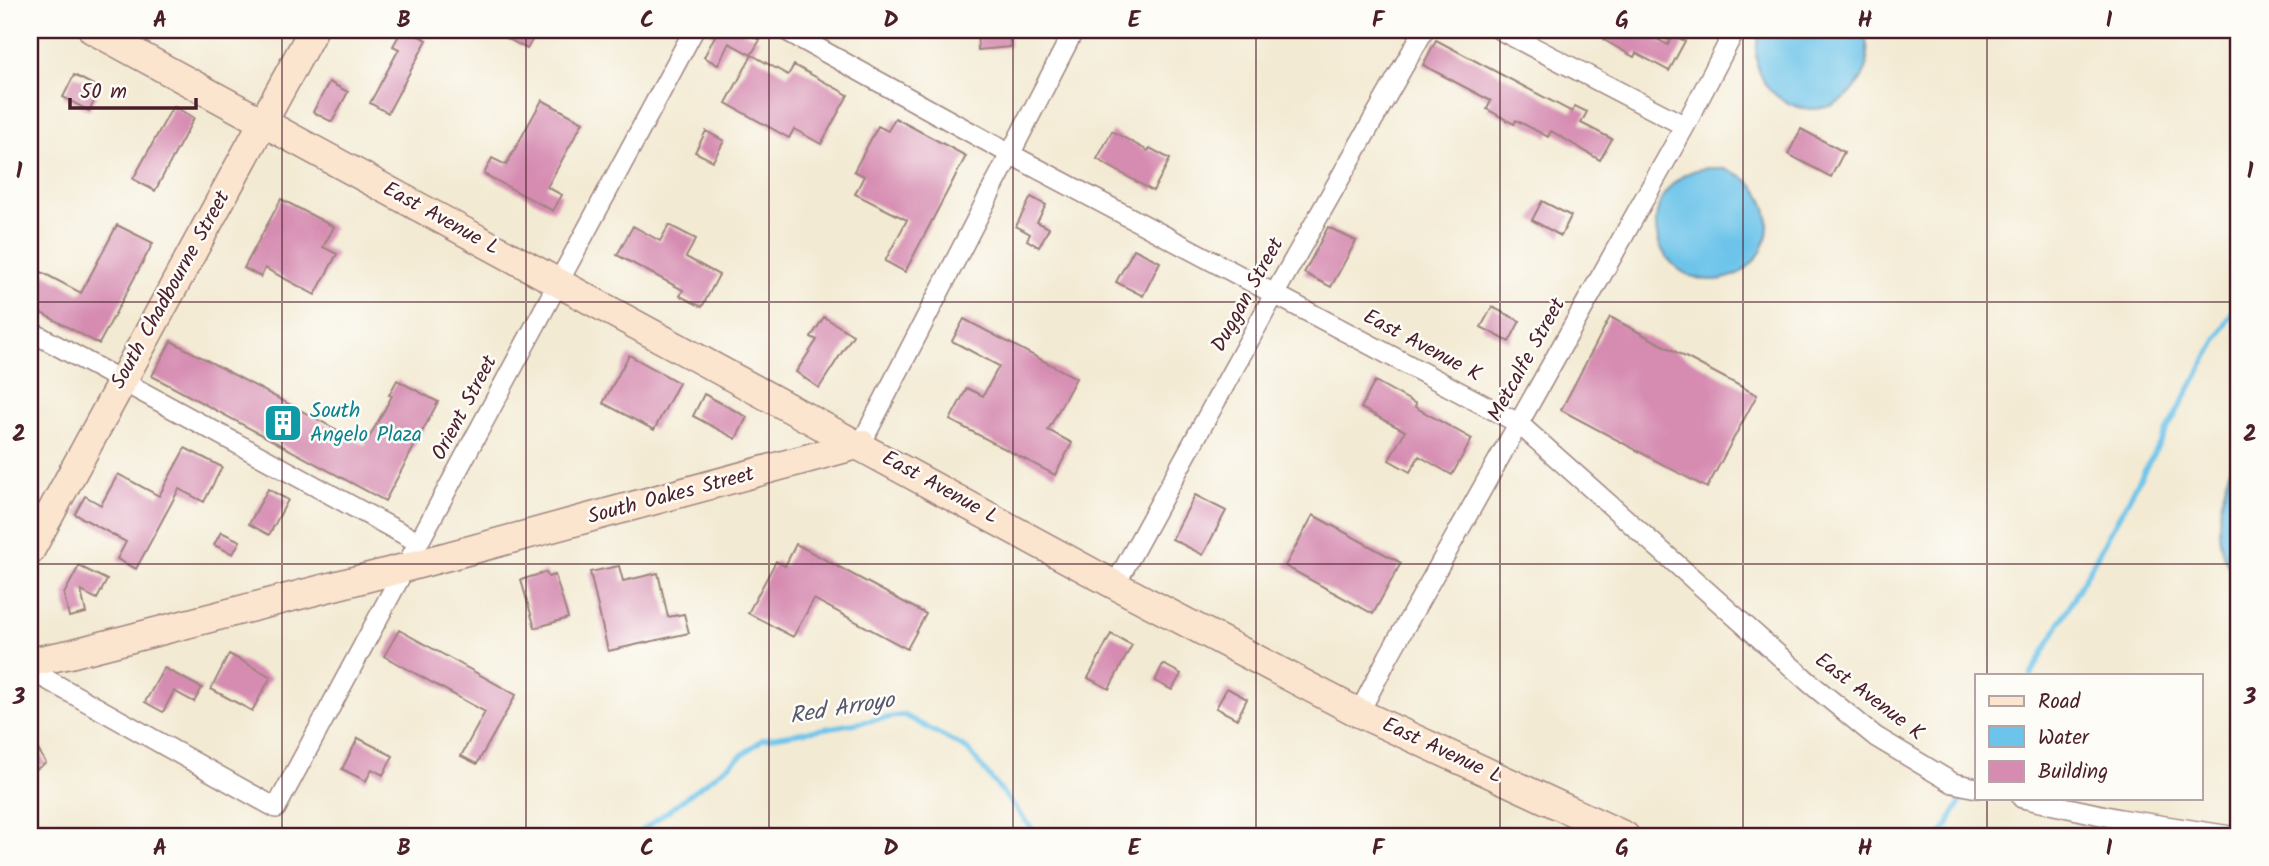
<svg xmlns="http://www.w3.org/2000/svg" width="2269" height="866" viewBox="0 0 2269 866" font-family="Kalam,sans-serif">
<style>
.water{fill:#6dc4ea;stroke:#5c728a;stroke-width:2}
.lines{fill:none;stroke-linecap:round;stroke-linejoin:round}
.stream{stroke:#6dc4ea;stroke-width:5}
.building{fill:#d68bb1}
.minor-casing{stroke:#9e847f;stroke-width:22}
.secondary-casing{stroke:#9e847f;stroke-width:31}
.minor{stroke:#fff;stroke-width:19}
.secondary{stroke:#fce5cf;stroke-width:28}
.grid{fill:none;stroke:#4a1f2b;stroke-width:2;stroke-opacity:0.55}
.labels{text-anchor:middle;dominant-baseline:central;stroke-width:5;stroke-linejoin:round;paint-order:stroke}
.street-label{font-size:21px;fill:#4a1f2b;stroke:#fdfcf7}
.culture-label{font-size:21px;fill:#0d838f;stroke:#fdfcf7;text-anchor:start}
.water-label{font-size:23px;font-style:italic;fill:#56596e;stroke:#fdfcf7}
.neatline{fill:none;stroke:#4a1f2b;stroke-width:2.5}
.grid-label{font-size:23px;text-anchor:middle;font-weight:bold;fill:#4a1f2b}
</style>
<rect width="100%" height="100%" fill="#fdfcf7"/>
<filter id="ink" filterUnits="userSpaceOnUse"><feTurbulence type="fractalNoise" baseFrequency=".0143" numOctaves="2"/><feDisplacementMap in="SourceGraphic" scale="14" xChannelSelector="R" yChannelSelector="G"/><feConvolveMatrix kernelMatrix="1 2 1 2 8 2 1 2 1" color-interpolation-filters="sRGB"/></filter>
<filter id="wash" filterUnits="userSpaceOnUse"><feTurbulence type="fractalNoise" baseFrequency=".00686" numOctaves="4" result="noise"/><feDisplacementMap in="SourceGraphic" scale="28" xChannelSelector="R" yChannelSelector="G"/><feGaussianBlur stdDeviation="1.57" result="paint"/><feColorMatrix in="noise" values="0 0 0 0 0 0 0 0 0 0 0 0 0 0 0 0 0 1.4 0 .05"/><feComposite in="paint" operator="in"/></filter>
<g filter="url(#wash)">
<rect width="100%" height="100%" fill="#f3ead3"/>
<path class="water" d="M1761 30H1862C1869 44 1870 63 1862 77 1829 142 1734 98 1761 30Z
M1656 224a56 56 0 1 1 112 0a56 56 0 1 1-112 0Z
M2239 438V579C2201 543 2227 481 2239 438Z"/>
<g class="lines">
<path class="stream" d="M2031 675 2239 300
M635 836 763 739 904 715 967 749 1038 836
M1941 836 1967 790"/>
</g>
<g id="blocks">
<path class="building" d="M402 30H407L427 40 388 113 370 103 399 49 393 46Z
M492 30H538L527 49Z
M706 30H740L760 40 751 55 729 43 718 65 704 57 715 36Z
M977 30H1009L1010 47 978 50Z
M1610 30H1640L1668 45 1673 35 1685 41 1669 71 1636 53 1634 57 1604 40Z
M1436 40 1572 112 1575 106 1587 112 1581 123 1612 139 1600 160 1551 131 1548 137 1516 120 1514 124 1487 109 1491 101 1423 65Z
M752 55 788 75 794 65 848 95 821 144 794 129 789 138 726 103Z
M74 75 101 89 89 111 63 97Z
M329 82 348 92 332 122 313 112Z
M542 100 583 122 547 187 562 195 553 211 484 174 492 158 506 165Z
M173 106 194 118 155 191 133 179Z
M895 118 966 156 905 272 885 261 907 220 855 194 864 176 854 171 878 126 888 131Z
M1801 129 1844 152 1831 177 1788 154Z
M706 131 724 141 713 161 695 152Z
M1112 131 1148 151 1150 148 1170 159 1153 191 1097 159Z
M1031 197 1046 205 1037 222 1049 228 1039 247 1027 240 1030 234 1016 226Z
M281 199 334 227 323 247 337 254 315 295 265 268 261 277 244 268Z
M1542 201 1571 216 1561 236 1532 220Z
M117 225 153 243 99 344 30 307V266L81 293Z
M669 225 696 239 686 257 719 275 702 307 680 296 683 290 617 255 633 226 660 241Z
M1328 227 1356 241 1331 287 1304 273Z
M1134 249 1160 262 1143 296 1116 282Z
M1492 307 1520 321 1509 342 1481 327Z
M824 317 853 335 819 388 796 372 817 340 811 337Z
M1610 317 1757 395 1707 488 1561 410Z
M964 319 1076 378 1048 430 1072 443 1055 475 950 420 967 388 983 396 999 366 952 341Z
M171 341 365 445 392 396 389 395 397 380 438 402 385 501 152 376Z
M629 355 679 383 654 430 603 403Z
M1375 381 1416 404 1415 407 1472 439 1452 475 1419 456 1410 472 1389 460 1405 431 1361 408Z
M704 394 747 417 736 439 693 416Z
M185 448 222 467 204 502 179 489 136 569 117 559 126 542 75 514 85 496 101 505 118 474 159 496Z
M268 489 288 500 269 535 249 524Z
M1195 495 1226 511 1203 555 1172 539Z
M1313 515 1401 563 1373 614 1285 566Z
M221 532 240 541 233 554 214 545Z
M796 544 926 614 907 649 814 599 793 637 748 613 776 561 785 566Z
M79 566 107 580 97 599 81 591 86 613 69 617 64 594Z
M619 566 623 581 658 573 668 617 684 614 689 633 608 651 590 572Z
M546 572 548 577 555 575 568 618 535 628 521 580Z
M399 630 516 695 477 764 461 756 485 712 384 656Z
M1111 634 1132 645 1109 689 1088 678Z
M229 654 271 677 252 711 211 689Z
M1163 664 1181 674 1172 690 1155 681Z
M164 668 202 688 194 702 174 691 163 712 145 702Z
M1227 688 1247 699 1237 719 1216 708Z
M30 736 46 763 30 773Z
M358 738 393 756 383 775 372 769 366 781 342 769Z"/>
</g>
</g>
<g filter="url(#ink)">
<use href="#blocks" fill-opacity="0" stroke="#9e847f" stroke-width="2"/>
<g class="lines">
<g class="minor-casing">
<path id="minor" d="M785 30 1010 154 1518 423 1811 684 1876 737 1953 783 1977 788
M1500 30 1685 126
M30 331 418 542
M861 444 1074 30
M1115 585 1275 293 1424 30
M30 670 276 808 694 30
M1359 713 1388 657 1685 126 1735 30
M2022 798 2120 819 2231 836"/>
</g>
<g class="secondary-casing">
<path id="secondary" d="M93 30 1115 585 1359 713 1625 836
M30 551 313 30
M30 662 70 654 404 568 861 444"/>
</g>
<use href="#minor" class="minor"/>
<use href="#secondary" class="secondary"/>
</g>
</g>
<path class="grid" d="M282 30V836M526 30V836M769 30V836M1013 30V836M1256 30V836M1500 30V836M1743 30V836M1987 30V675M30 302H2239M30 564H2239M1987 798V836"/>
<defs>
<g id="building-square" transform="scale(2.0125)"><rect x="-9" y="-9" width="18" height="18" rx="4" fill="#0f9aa8" stroke="#fdfcf7"/><path d="M-4-6H4V6H1V3H-1V6H-4ZM-2.5-4.3h1.7v1.8h-1.7ZM.8-4.3h1.7v1.8H.8ZM-2.5-1h1.7V.8h-1.7ZM.8-1h1.7V.8H.8Z" fill="#fff"/></g>
</defs>
<g fill-rule="evenodd">
<use href="#building-square" x="283" y="423"/>
</g>
<g class="labels">
<g class="street-label">
<text transform="translate(441 219) rotate(29)">East Avenue L</text>
<text transform="translate(171 290) rotate(-61)">South Chadbourne Street</text>
<text transform="translate(1248 295) rotate(-61)">Duggan Street</text>
<text transform="translate(1422 346) rotate(28)">East Avenue K</text>
<text transform="translate(1527 360) rotate(-61)">Metcalfe Street</text>
<text transform="translate(465 408) rotate(-62)">Orient Street</text>
<text transform="translate(940 488) rotate(29)">East Avenue L</text>
<text transform="translate(671 496) rotate(-15)">South Oakes Street</text>
<text transform="translate(1869 697) rotate(37)">East Avenue K</text>
<text transform="translate(1442 751) rotate(25)">East Avenue L</text>
</g>
<g class="culture-label">
<text x="310" y="411">South<tspan x="310" dy="24">Angelo Plaza</tspan></text>
</g>
<g class="water-label">
<text transform="translate(842 709) rotate(-9)">Red Arroyo</text>
</g>
</g>
<rect width="2269" height="866" fill="none" stroke="#fdfcf7" stroke-width="77"/>
<rect x="1975" y="674" width="228" height="126" fill="#fdfcf7" stroke="#b5a4a5" stroke-width="2"/>
<rect x="1989" y="696" width="35" height="10" fill="#fce5cf" stroke="#b5a4a5" stroke-width="2"/>
<text x="2038" y="708" font-size="21" fill="#4a1f2b">Road</text>
<rect x="1989" y="726" width="35" height="21" fill="#6dc4ea" stroke="#b5a4a5" stroke-width="2"/>
<text x="2038" y="744" font-size="21" fill="#4a1f2b">Water</text>
<rect x="1989" y="761" width="35" height="21" fill="#d68bb1" stroke="#b5a4a5" stroke-width="2"/>
<text x="2038" y="778" font-size="21" fill="#4a1f2b">Building</text>
<path d="M70 98v10h126v-10" fill="none" stroke="#4a1f2b" stroke-width="3.5"/>
<text x="80" y="98" font-size="21" fill="#4a1f2b" stroke="#fdfcf7" stroke-width="5" paint-order="stroke">50 m</text>
<rect x="38" y="38" width="2192" height="790" class="neatline"/>
<g class="grid-label">
<text x="160" y="27">A</text>
<text x="404" y="27">B</text>
<text x="647" y="27">C</text>
<text x="891" y="27">D</text>
<text x="1134" y="27">E</text>
<text x="1378" y="27">F</text>
<text x="1622" y="27">G</text>
<text x="1865" y="27">H</text>
<text x="2109" y="27">I</text>
<text x="19" y="178">1</text>
<text x="2250" y="178">1</text>
<text x="19" y="441">2</text>
<text x="2250" y="441">2</text>
<text x="19" y="704">3</text>
<text x="2250" y="704">3</text>
<text x="160" y="855">A</text>
<text x="404" y="855">B</text>
<text x="647" y="855">C</text>
<text x="891" y="855">D</text>
<text x="1134" y="855">E</text>
<text x="1378" y="855">F</text>
<text x="1622" y="855">G</text>
<text x="1865" y="855">H</text>
<text x="2109" y="855">I</text>
</g>
</svg>
